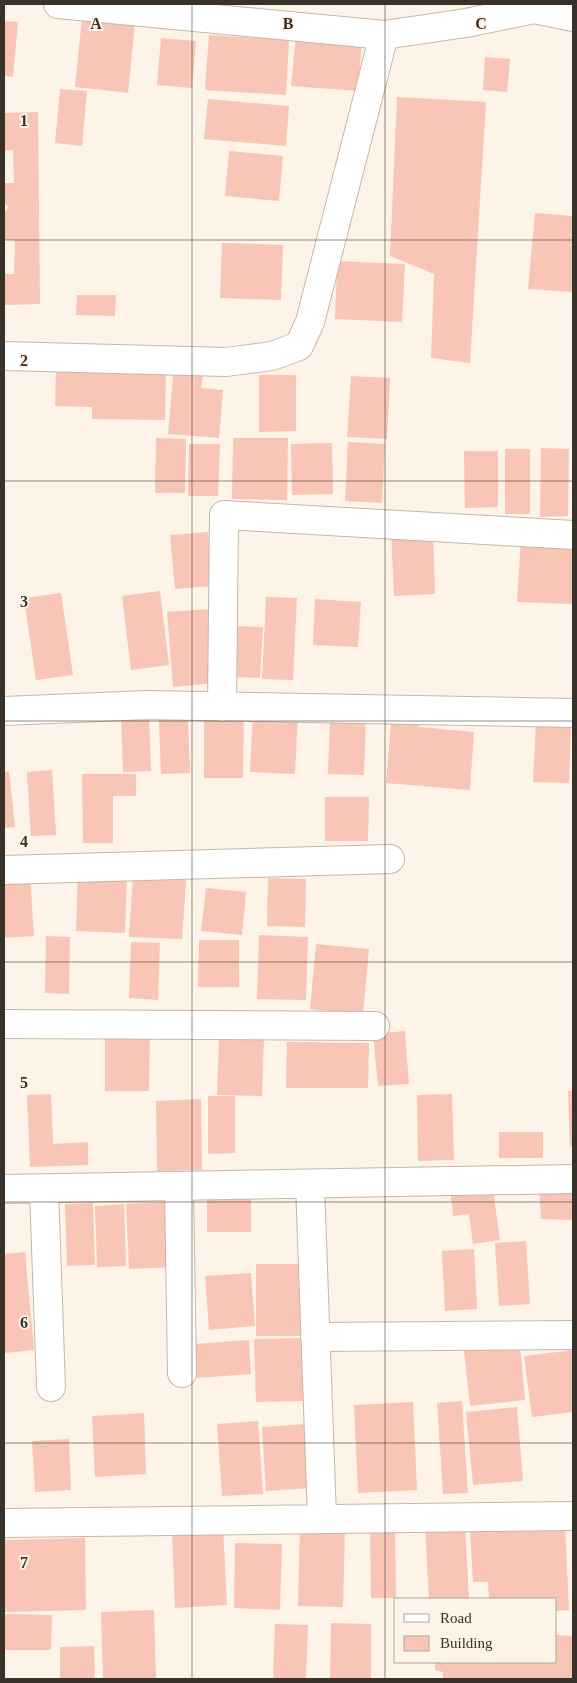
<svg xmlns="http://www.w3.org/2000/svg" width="577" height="1683" viewBox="0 0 577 1683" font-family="Georgia,serif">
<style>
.building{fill:#f8c5b7}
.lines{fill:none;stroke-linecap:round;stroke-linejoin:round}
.minor-casing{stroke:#c7b7a5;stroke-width:30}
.minor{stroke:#fff;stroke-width:28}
.grid{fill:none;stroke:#38322b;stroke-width:1;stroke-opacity:0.55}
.grid-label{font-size:16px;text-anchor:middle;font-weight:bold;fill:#38322b;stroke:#fdf3e8;stroke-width:4;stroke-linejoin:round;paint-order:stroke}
</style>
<rect width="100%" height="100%" fill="#fdf3e8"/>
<path class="building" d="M82 18 135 23 128 93 75 87Z
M4 21 18 22 13 77 4 76Z
M209 35 289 40 286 95 205 90Z
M296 35 362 40 358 91 291 86Z
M161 38 196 41 192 88 157 85Z
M485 57 510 59 507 92 483 90Z
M60 89 87 91 82 146 55 143Z
M397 97 486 102 470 363 431 358 434 274 390 256Z
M208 99 289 106 286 146 204 139Z
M38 112 40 304 4 305V274H14L15 240H4V212L9 208 4 202V183H14L13 150H4V113Z
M229 151 283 156 279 201 225 196Z
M535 213 573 216V292L528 289Z
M222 243 283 245 281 300 220 298Z
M337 261 405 264 402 322 335 319Z
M77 295H116L115 316 76 315Z
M174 365 204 368 201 388 223 390 219 438 168 434Z
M56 370 166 371 165 420 92 419V407L55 406Z
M259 375H296V431L259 432Z
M351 376 390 378 387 439 347 437Z
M156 438 186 439 185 493H155Z
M233 438H288L287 500 232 499Z
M348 442 385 444 382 503 345 501Z
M332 443 333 494 292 495 291 444Z
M189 444H220L218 496H188Z
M541 448 569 449 568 516 540 517Z
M505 449H530V514H505Z
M464 451H498V507L465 508Z
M433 531 435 594 394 596 391 534Z
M208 532 212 586 175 589 170 535Z
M521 538 573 541V604L517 602Z
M160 591 169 665 131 670 122 596Z
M61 593 73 675 36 680 24 598Z
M266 597 297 598 293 680 262 679Z
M315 599 361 602 358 647 313 645Z
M210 609 215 683 173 687 167 612Z
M233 626 263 627 260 678 231 677Z
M204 711 244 712 243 778H204Z
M253 711 298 714 295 774 250 772Z
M392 712 420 715 419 727 474 732 470 790 386 783Z
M149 713 151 771 123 772 121 714Z
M330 717 366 718 364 775 328 774Z
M188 718 190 773 161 774 159 719Z
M536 723 571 725 569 783 533 782Z
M52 770 56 835 31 836 27 772Z
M9 771 15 827 4 828V772Z
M82 774H136V796H113V843H83Z
M325 797H369L368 841H325Z
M78 871 127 872 125 933 76 931Z
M30 876 34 936 4 938V878Z
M133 877 186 880 182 939 129 937Z
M268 878 306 879 305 927 267 926Z
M206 888 246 892 242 935 201 931Z
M259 935 308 937 306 1000 257 999Z
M46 936 70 937 69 994 45 993Z
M199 940H239V987H198Z
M131 942 160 943 158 1000 129 998Z
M316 944 369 949 363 1014 310 1009Z
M405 1031 409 1084 378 1086 373 1034Z
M105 1032 150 1033 149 1091H105Z
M219 1037 264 1038 262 1096 217 1095Z
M287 1042 369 1043 368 1088H286Z
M568 1091H573V1147H570Z
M51 1094 53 1144 88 1142V1165L30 1167 27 1095Z
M452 1094 454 1160 418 1161 417 1095Z
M208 1096H235V1153L208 1154Z
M201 1099 202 1170 157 1171 156 1101Z
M499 1132H543V1158H499Z
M573 1181V1220L541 1219 539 1184Z
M492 1183 500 1240 473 1244 469 1214 453 1216 450 1189Z
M207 1194H251V1232H207Z
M175 1202 177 1267 129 1269 126 1204Z
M93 1203 95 1265 67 1266 65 1204Z
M124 1204 126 1266 97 1267 95 1206Z
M526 1241 530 1304 499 1306 495 1243Z
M474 1249 477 1309 445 1311 442 1251Z
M25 1252 34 1350 4 1353V1254Z
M256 1264H311V1336H256Z
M251 1273 255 1326 209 1330 205 1276Z
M309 1338V1401L256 1402 254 1339Z
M249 1340 251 1374 197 1378 194 1344Z
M520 1345 525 1400 470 1406 464 1351Z
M573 1350V1412L532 1417 524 1356Z
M462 1401 468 1493 443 1494 437 1403Z
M413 1402 417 1490 358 1493 354 1405Z
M517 1407 523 1481 473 1485 466 1412Z
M144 1413 146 1474 95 1477 92 1416Z
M258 1421 263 1494 222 1496 217 1424Z
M307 1424 311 1488 266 1491 262 1427Z
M69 1439 71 1490 35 1492 32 1441Z
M395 1520 396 1598H371L370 1521Z
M465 1524 469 1599H429L425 1526Z
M565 1525 569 1610 556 1611V1599H489L488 1582H473L470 1530Z
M300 1526 345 1528 343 1607 298 1606Z
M223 1528 227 1605 175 1608 172 1530Z
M85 1538 86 1610 4 1612V1540Z
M235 1543 282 1544 280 1610 234 1608Z
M154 1610 156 1679H103L101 1612Z
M4 1614 52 1615 51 1650H4Z
M331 1623 371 1624V1679H330Z
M275 1624 308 1625 306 1679H273Z
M556 1635 573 1636V1679H443V1672L435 1670V1662H556Z
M94 1646 95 1679H60V1647Z"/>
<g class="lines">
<g class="minor-casing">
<path id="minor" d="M58 4 384 35 466 23 534 9 573 17
M4 356 226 362 272 356 299 346 310 322 384 35
M222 707 224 515 573 535
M4 711 147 705 573 713
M4 870 390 859
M4 1024 375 1026
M310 1184 322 1518
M179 1187 182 1373
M4 1189 573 1179
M44 1189 51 1387
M315 1337 573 1335
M4 1523 573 1516"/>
</g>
<use href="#minor" class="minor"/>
</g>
<path class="grid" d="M192 4V1679M385 4V1679M4 240H573M4 481H573M4 721H573M4 962H573M4 1202H573M4 1443H573"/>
<g class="grid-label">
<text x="96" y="29">A</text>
<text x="288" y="29">B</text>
<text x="481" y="29">C</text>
<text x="24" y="126">1</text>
<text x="24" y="366">2</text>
<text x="24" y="607">3</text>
<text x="24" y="847">4</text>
<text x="24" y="1088">5</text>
<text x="24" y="1328">6</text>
<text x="24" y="1568">7</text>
</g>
<rect width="577" height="1683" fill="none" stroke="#38322b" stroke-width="10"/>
<rect x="394" y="1598" width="162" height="65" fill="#fdf3e8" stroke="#aea69c"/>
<rect x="404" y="1614" width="25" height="8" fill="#ffffff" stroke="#aea69c"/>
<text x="440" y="1623" font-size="15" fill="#38322b">Road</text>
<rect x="404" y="1636" width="25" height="15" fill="#f8c5b7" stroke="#aea69c"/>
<text x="440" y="1648" font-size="15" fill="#38322b">Building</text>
</svg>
